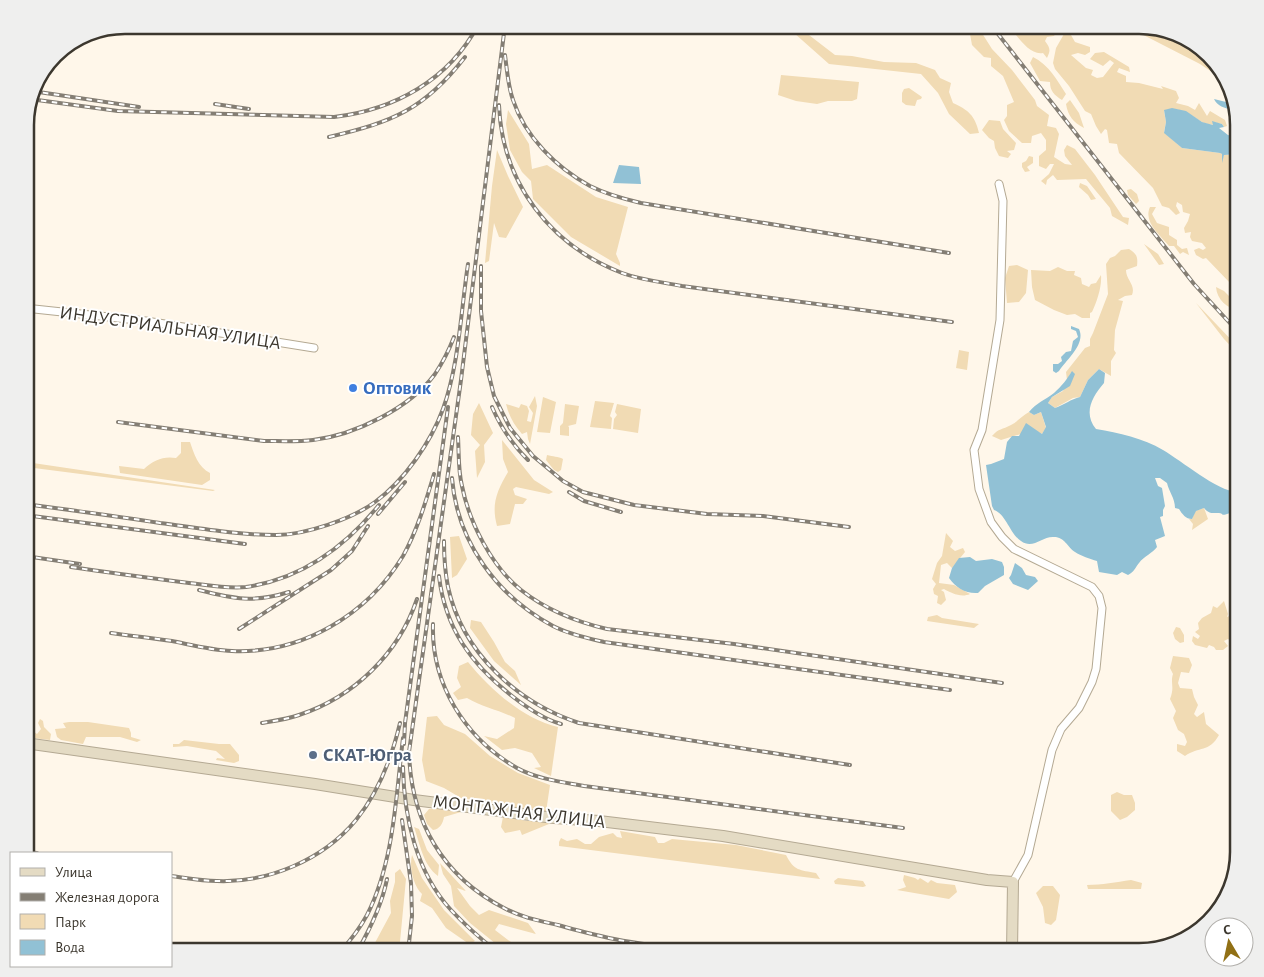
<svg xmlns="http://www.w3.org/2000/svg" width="1264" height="977" viewBox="0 0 1264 977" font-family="'Alegreya Sans',sans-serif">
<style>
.green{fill:#f1dbb4}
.water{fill:#91c1d5}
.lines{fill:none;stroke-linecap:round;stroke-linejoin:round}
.street-casing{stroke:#b4a993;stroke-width:9}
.secondary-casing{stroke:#b4a993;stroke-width:12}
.street{stroke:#fff;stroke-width:7}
.secondary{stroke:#e4dbc4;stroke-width:10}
.rail-casing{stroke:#847e74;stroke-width:4}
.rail{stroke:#fff;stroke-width:2;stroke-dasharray:5.5;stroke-linecap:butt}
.shop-dot{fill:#3f7fe0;stroke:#fff;stroke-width:2}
.service-dot{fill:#5c6f8a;stroke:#fff;stroke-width:2}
.labels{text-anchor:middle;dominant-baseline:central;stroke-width:4;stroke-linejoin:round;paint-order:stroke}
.street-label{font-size:19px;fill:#3c372e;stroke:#fff}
.shop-label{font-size:19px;font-weight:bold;fill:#366cbe;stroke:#fff;text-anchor:start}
.service-label{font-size:19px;font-weight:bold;fill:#4e5e75;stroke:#fff;text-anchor:start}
.rim{fill:none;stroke:#3c372e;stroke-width:2.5}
</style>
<rect width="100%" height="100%" fill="#fff7ea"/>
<path class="green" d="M785 25H796L835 55 852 56 884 62 916 63 935 70 940 78 951 83 949 92 953 103C968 110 975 115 979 133L970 134 949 114 938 93 921 74 829 64Z
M1008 25H1050L1058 30 1054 36 1047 37 1045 41C1050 48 1051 50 1047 58L1043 53C1029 56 1016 34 1008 25Z
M1124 25H1140L1200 46 1229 81 1230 84 1200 64Z
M980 30 992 49 1012 70 1035 100 1037 106 1049 115 1047 126 1056 128 1059 134 1054 157 1065 164 1072 165 1065 156 1064 150 1067 145 1075 149 1095 175 1123 217 1129 218 1128 225 1112 216 1110 208 1086 179 1057 180 1053 175 1047 180 1046 185 1041 181 1049 174 1054 164H1050L1046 169 1039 166V156L1046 150V140L1041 133 1032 136 1031 143H1022L1009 131 1004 120 1007 116V105L1014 102 1003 76 991 66V58L984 57 972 45 970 34Z
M1064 34 1071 35 1075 42 1090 47V52L1085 55 1078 53 1071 55 1086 68 1093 70 1091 75 1097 78 1103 77 1114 63 1110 60 1103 66 1090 59 1095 53 1104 52 1129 67 1130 72 1119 68 1117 72 1126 76V82L1139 83 1163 89 1161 86 1176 91 1179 98 1176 103 1188 106 1195 110 1199 103 1207 116 1210 111 1225 120 1227 126 1224 127 1222 124 1213 122 1214 125C1210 124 1205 124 1202 122 1189 114 1181 106 1164 111L1166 122 1164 132 1182 148 1220 153 1222 154V160L1224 155 1239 154V296L1231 284 1206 258 1203 259 1196 255 1194 250 1199 248 1203 250 1206 248 1202 243 1192 241 1190 237 1191 232 1185 233 1184 228 1188 221 1190 214 1183 212 1182 205 1177 202 1176 206 1180 213 1176 215 1169 208 1162 206 1153 188 1119 153 1117 144 1109 143 1107 130 1105 129 1101 134 1096 126 1091 114 1085 111 1069 86 1055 69 1053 63 1056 48Z
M1033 57C1049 65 1057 80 1066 94L1062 100C1054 95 1050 91 1050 82L1040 81 1030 63Z
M781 75 859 82 857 99 852 101H828L817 104 796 101 778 95Z
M909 88 922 97 921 99 917 100 915 106 906 105 902 102V93L904 89Z
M1070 100 1079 113 1084 128C1073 122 1068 116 1066 104Z
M508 110 529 144 532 169 547 165 596 197 628 207 616 254 620 263V266L571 237 533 199 531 181 522 172 510 150 506 124Z
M989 120 1000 121 1003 129 1016 143 1014 150 1007 151 1011 154 1008 158 999 156 995 148 994 141 989 138 982 130Z
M497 150 508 176 523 207 506 238 499 237 494 223 489 261 485 263 492 186Z
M1029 156 1033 157V163L1027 167 1030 171 1025 172 1022 167V163L1026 161Z
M1080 183 1087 186 1096 199 1091 200 1088 195 1079 187Z
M1131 189 1137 194 1139 201 1136 204 1128 195 1127 190Z
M1150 207H1156L1152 214 1157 223 1169 227V235L1177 240V245L1182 249 1187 248 1189 255 1183 252 1180 254 1174 246H1169C1160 235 1143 222 1150 207Z
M1144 244 1158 254 1164 264 1159 265Z
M1129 249C1137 254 1138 257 1137 266L1126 270C1126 280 1136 285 1132 295L1125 296 1118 300 1123 301 1115 330 1114 350 1116 353 1111 361V376L1099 369 1088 380 1080 397 1073 398 1055 408 1048 403 1052 397 1063 391 1072 371 1067 380 1066 372 1085 348 1090 346V339L1093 333 1108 294 1106 264 1110 258 1115 256 1121 250Z
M1017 265 1028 270 1026 293 1019 302 1007 303 1005 278 1009 266Z
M1058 267 1067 271H1075L1074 275 1081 278 1082 284 1089 287 1091 284 1096 283 1101 275C1102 287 1097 301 1092 312L1090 313V318H1082L1075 314 1067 315 1054 310 1035 300 1032 287 1031 270 1050 271Z
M1216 287 1224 291 1239 306V311C1227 308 1217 300 1216 287Z
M1196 303 1239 348V355L1224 339Z
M959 350 969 352 967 370 956 368Z
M535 396 537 406 530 444 528 439 527 432 522 434C514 425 509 416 506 404L519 408 521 404 527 406 529 411 527 421 531 422 533 413 529 407Z
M543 397 556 402 550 433 537 432Z
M595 401 614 403 610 416 612 418 611 429 590 427Z
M479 403 493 433 484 445 485 462 477 478 475 451 480 445 471 435 473 414Z
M565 404 579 406 576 424 568 426 569 427V436L560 435V426L563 423Z
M617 404 641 409 638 433 613 429 614 419 617 415 615 412Z
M1029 412 1034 415 1041 412 1046 428 1042 434 1034 430 1001 440 992 436C999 428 1002 430 1011 425 1017 422 1022 416 1029 412Z
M502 440 534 480 553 492 549 494 516 487 513 489 515 495 527 499 523 504H515L510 524 497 526C491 504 497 491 508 472L503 459Z
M181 442H190C194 454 198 467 210 473V480L202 485 120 473 119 466 144 469C154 460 163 456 176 458L181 453Z
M547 455C553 457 558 456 563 459L561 470 558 472 554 470 546 460Z
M25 459 33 463 215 490 213 491 34 468 25 466Z
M1204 508 1208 519 1192 530 1193 524 1189 519H1192L1195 511Z
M946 533 953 541 950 547 955 551 963 548 965 552 952 568 947 563 941 565 939 583 954 585 970 594C961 598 951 593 944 589L941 590 944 592 946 600 941 605 937 603 938 596 934 594 933 589 936 584 932 579 937 563 942 556Z
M459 536 467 559 457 575 452 578 450 537Z
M1224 601 1228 614 1227 617 1234 614 1233 617 1237 621 1234 625 1239 633 1230 634V640L1228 639 1224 641 1228 646 1223 650H1216L1214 647 1209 645 1207 648 1195 645 1192 641 1193 636 1198 639 1200 636 1195 632 1199 629 1198 623 1202 618 1211 613 1213 606 1217 608Z
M937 615 942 618 979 624 974 628 927 621 928 617Z
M471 620 481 622 494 642 505 662 515 671 521 685 494 661 470 628Z
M1176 627 1180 628 1184 635V642L1180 643 1175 639 1173 633Z
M1173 656 1189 658 1192 665 1189 673 1181 672 1178 683 1180 688 1192 689 1194 697 1198 705 1194 714 1197 717 1204 712 1206 724 1219 735C1209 753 1199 746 1185 756L1177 751V744L1185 746 1187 742 1184 734 1178 730 1173 718 1176 711 1170 699C1175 687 1170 683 1173 674L1170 668Z
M468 662C490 689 523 719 558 727L551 776 534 768 541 767 532 753 515 748 502 750 484 736 497 739 514 728 515 718C499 710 482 707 467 698L458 700 453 693 461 687 457 678 459 666Z
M437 716 444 725 465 734 490 756 518 773 550 785 546 812 461 798 444 788 426 781 422 760 427 717Z
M27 719 30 720 29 728 37 734 41 729 38 723 40 719 43 721 44 727 51 734 50 740 25 737V721Z
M69 722H88L129 728 131 733V737L141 740 137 742 120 737H86L83 744 61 740 57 737 55 729 66 728 63 723Z
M184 740 219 744H230L239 755V761L234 763 216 760 217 758 225 759 216 751 187 746 173 747V744H179Z
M1117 792 1124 795H1132L1135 803V810L1127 817 1120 820 1111 811V795Z
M429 809H453L461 812 444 817C443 823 440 829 433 830L427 824 424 815Z
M503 817 528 821H547L549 824 522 835 520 830 505 833 501 827Z
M414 827 419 829 427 850 439 865 438 876C423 865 420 844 414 827Z
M620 831 655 837 658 843H664L672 839 736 845 786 855C794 871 800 870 816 873L820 879 559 846V842L561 838 567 841 577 839 585 844H591L599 837 613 833 617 837 622 838Z
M412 855 422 878 444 910 475 941 469 944 446 928 432 908 420 901 422 894C413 885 409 867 412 855Z
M440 863 466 891 457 888 470 906 479 915 489 910 528 923 536 934 499 924 495 930 524 952H506L470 923 454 906 451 886 443 874Z
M400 869 406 879 399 952H370L391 913 390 901 395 882V873Z
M904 875 915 878 918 880 920 878 928 883 931 880 937 883 955 885 957 892 949 899 897 890 906 887 903 880Z
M838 878 863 881 866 886 863 887 835 884 834 881Z
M1131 880 1142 883 1141 889H1088L1087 885C1102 885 1116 882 1131 880Z
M1043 886H1053L1060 895 1056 920 1051 925 1045 923 1043 907 1036 893Z"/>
<path class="water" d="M1214 99 1234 104 1235 109C1227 110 1217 106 1214 99Z
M1172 108 1186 111 1202 122 1213 125 1212 121 1222 124 1224 127 1219 128 1228 135 1235 137 1236 142 1239 143V154L1224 155 1222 163V154L1220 153 1182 148 1164 133 1166 122 1164 110Z
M619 165 639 167 641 184 613 183Z
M1071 326 1079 329C1086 344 1067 359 1059 371L1056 373 1053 371V364H1058L1062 361 1061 357 1066 352 1071 351 1073 341 1078 337 1076 331 1071 329Z
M1099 369 1105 373 1104 383C1092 397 1083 413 1096 429 1119 433 1143 438 1163 450 1182 461 1217 491 1237 492L1239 490C1239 498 1236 512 1227 514 1220 516 1225 514 1219 513 1212 513 1209 514 1204 508L1196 511 1192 519C1186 519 1182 514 1179 509L1175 508C1175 498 1169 492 1167 483L1160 478H1155L1158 486 1162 488 1165 506 1163 510V516L1160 517 1165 536 1155 540 1157 547C1153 553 1144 556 1139 563 1135 568 1134 572 1128 575L1122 572 1117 575 1099 572 1097 561C1090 559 1081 556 1075 552 1067 547 1065 537 1054 537 1042 536 1033 550 1021 541 1010 534 1006 514 994 510L992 506 986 465 991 464 1004 459 1007 442 1012 436H1019L1026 423 1042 434 1046 427 1041 412 1034 415 1029 412C1036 403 1045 400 1054 393 1062 386 1067 379 1072 371L1075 374 1070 386 1052 397 1048 403 1055 408C1064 405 1071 399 1080 397L1088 380Z
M970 557 976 561 992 559 1002 562 1004 567V575L985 586 978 593C966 594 956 588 949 578L952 568 959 558Z
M1015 563 1022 568 1026 575 1035 577 1038 581 1028 590 1013 584 1009 578 1011 575Z"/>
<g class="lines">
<g class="street-casing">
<path id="street" d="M999 184 1003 201 1000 320 982 430 974 450 979 489 991 522 1002 537 1014 549 1092 587 1099 596 1102 608 1096 669 1092 682 1079 708 1061 729 1052 750 1028 855 1013 882
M25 308 146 321 314 348"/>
</g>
<g class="secondary-casing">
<path id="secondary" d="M25 743 315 784 414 800 554 818 599 821 723 836 987 880 1013 882 1012 952"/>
</g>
<use href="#street" class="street"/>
<use href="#secondary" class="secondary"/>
<g class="rail-casing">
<path id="rail" d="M505 25 461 380 409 752C411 821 442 876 504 908 520 917 540 921 558 925 575 930 592 934 609 938 641 945 675 948 707 952
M991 25 1194 284 1239 333
M505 55C507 70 508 86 513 100 525 137 557 168 590 186 606 194 624 199 641 203L949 253
M32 91 139 107
M30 99 118 111 334 117C394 110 449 80 478 25
M215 104 249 109
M499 105C502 183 550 245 622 273 641 280 662 282 682 286L952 322
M329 137C392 122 424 110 465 57
M481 266V311L487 367 494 396 510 428 533 456 563 481 583 492 634 505 707 514 763 516 849 527
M492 407C501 428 512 444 528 460
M118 422 264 441C280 441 297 442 313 440 355 435 410 408 435 374 443 362 449 350 454 337
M458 437C459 453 458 470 462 486 469 522 492 567 521 590 545 609 577 622 607 629L734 644 1002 683
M452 478C457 542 497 596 553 626 568 634 587 638 604 642L950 690
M569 492 584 501 621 512
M25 504C70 510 115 516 160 523 198 528 237 535 276 535 305 535 352 519 375 502 404 481 431 442 443 409 459 365 461 310 468 264
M378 514 405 482
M25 515 245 544
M444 541C444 556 445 572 448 587 462 652 517 703 579 723L850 765
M25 556 80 564
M71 567C111 573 150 578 189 583 207 585 228 589 246 587 301 579 345 547 379 505
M439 576C445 628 471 664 512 696 526 707 543 719 561 724
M199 590C234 599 254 603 289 592
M433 624C431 684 465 738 517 768 537 779 562 782 584 786L903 828
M239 629 331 570 352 551 368 526
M111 633C132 636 152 638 172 641 192 645 211 650 232 651 302 654 367 615 403 556 417 531 426 501 434 474
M262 723C274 721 288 719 299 715 354 697 399 653 417 599
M404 744 405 723 448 407
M403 767C404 817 416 872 451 910 465 925 481 939 497 952
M402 820 411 883 412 916 408 952
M25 852 37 853
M171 876C186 878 202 881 217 881 268 883 323 860 356 820 378 793 392 757 400 723
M340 952C350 941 360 928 367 915 394 862 396 796 403 738
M357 952C370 929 382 905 387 879"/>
</g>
<use href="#rail" class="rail"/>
</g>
<circle class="shop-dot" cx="353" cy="388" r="5"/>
<circle class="service-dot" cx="313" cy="755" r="5"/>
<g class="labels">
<g class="street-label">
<text transform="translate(170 328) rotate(8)">ИНДУСТРИАЛЬНАЯ УЛИЦА</text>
<text transform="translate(519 812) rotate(7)">МОНТАЖНАЯ УЛИЦА</text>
</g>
<g class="shop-label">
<text x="363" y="388">Оптовик</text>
</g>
<g class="service-label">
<text x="323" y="755">СКАТ-Югра</text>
</g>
</g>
<path d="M0 0H1264V977H0ZM125 34H1139A91 91 0 0 1 1230 125V852A91 91 0 0 1 1139 943H125A91 91 0 0 1 34 852V125A91 91 0 0 1 125 34Z" fill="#efefee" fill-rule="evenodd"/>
<path class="rim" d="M125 34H1139A91 91 0 0 1 1230 125V852A91 91 0 0 1 1139 943H125A91 91 0 0 1 34 852V125A91 91 0 0 1 125 34Z"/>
<rect x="10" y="852" width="162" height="115" fill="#ffffff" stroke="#b1afab"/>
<rect x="20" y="868" width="25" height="8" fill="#e4dbc4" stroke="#b1afab"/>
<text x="55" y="877" font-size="15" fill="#3c372e">Улица</text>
<rect x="20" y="893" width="25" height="8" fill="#847e74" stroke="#b1afab"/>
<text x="55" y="902" font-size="15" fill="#3c372e">Железная дорога</text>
<rect x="20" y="914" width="25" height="15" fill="#f1dbb4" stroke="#b1afab"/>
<text x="55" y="927" font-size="15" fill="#3c372e">Парк</text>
<rect x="20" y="940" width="25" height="15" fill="#91c1d5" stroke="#b1afab"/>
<text x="55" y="952" font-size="15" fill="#3c372e">Вода</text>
<g transform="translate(1229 942) rotate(351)"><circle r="24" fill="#ffffff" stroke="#b1afab"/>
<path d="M0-4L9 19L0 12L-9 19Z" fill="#917015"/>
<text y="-8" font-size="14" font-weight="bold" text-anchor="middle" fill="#3c372e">С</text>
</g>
</svg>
